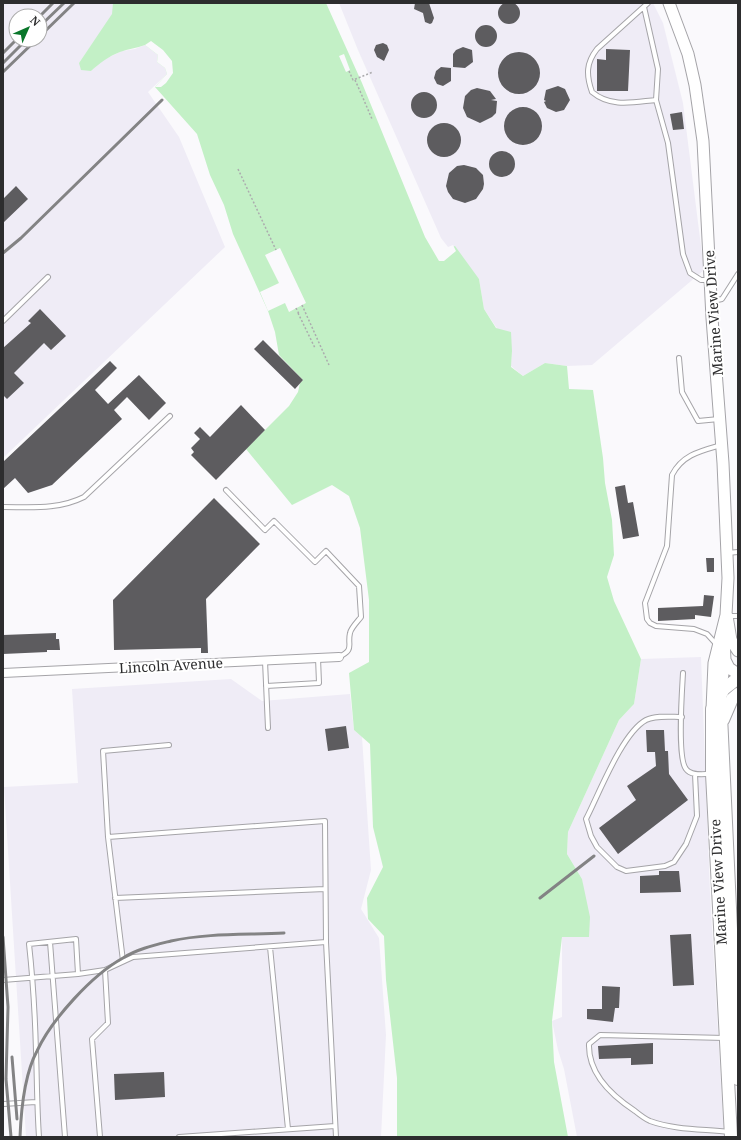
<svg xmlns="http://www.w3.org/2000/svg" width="741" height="1140" viewBox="0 0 741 1140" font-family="'Noto Serif',serif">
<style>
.built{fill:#efecf6;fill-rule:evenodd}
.water{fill:#c3f0c6}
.pier{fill:#faf9fc}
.building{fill:#5d5c5f}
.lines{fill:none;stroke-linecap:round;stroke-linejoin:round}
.lane-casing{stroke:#a5a4a8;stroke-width:6}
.street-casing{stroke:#a5a4a8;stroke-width:10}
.secondary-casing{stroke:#a5a4a8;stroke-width:13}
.primary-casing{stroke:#a5a4a8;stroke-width:14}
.path{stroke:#acacae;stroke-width:1.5;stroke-dasharray:2 2;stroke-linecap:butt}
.lane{stroke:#fff;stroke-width:4}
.street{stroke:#fff;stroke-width:8}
.secondary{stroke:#fff;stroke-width:11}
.primary{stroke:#fff;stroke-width:12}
.rail{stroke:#838384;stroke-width:3}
.labels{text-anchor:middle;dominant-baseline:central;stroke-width:4;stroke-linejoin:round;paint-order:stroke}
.street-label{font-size:14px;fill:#2d2d2e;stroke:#fff}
</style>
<rect width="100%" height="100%" fill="#faf9fc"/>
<path class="built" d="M3 3H113V14L79 63 91 71 101 61 122 51 135 49 145 45 158 55 157 62 165 68 167 74 148 92 179 137 225 247 3 458ZM16 16H40V40H16Z
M337 3H653L663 23 683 103 704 270 592 365 567 366 545 363 523 376 511 366 512 351 484 309 479 279 447 249 440 239Z
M701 657 710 893 724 1137H577L564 1069 558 1050 552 1021 562 1017V936L589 937 582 879 567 854 568 832 619 720 634 704 641 659Z
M231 679 262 701 350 694 354 730 362 737 371 870 361 909 379 938 386 1035 381 1137H26L4 787 78 783 72 689Z"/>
<path class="water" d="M113 3H337L440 239 447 249 455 246 479 279 484 309 496 328 511 332 512 351 511 367 523 376 545 363 567 366 569 389 593 390 603 458 605 483 612 520 614 555 607 577 614 601 641 659 634 704 619 720 568 832 567 854 582 879 590 917 589 937H562L552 1021 554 1062 568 1137H397V1078L386 980 384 936 368 919 367 898 383 867 373 827 370 744 354 730 349 673 369 662V600L360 528 349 496 332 485 292 505 246 449 289 406 298 392 300 383 303 380 279 355 275 332 268 311 233 234 224 205 210 175 197 134 155 87 167 74 165 68 157 62 158 55 145 45C137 48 128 49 120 52 109 56 100 63 91 71L81 70 79 63 112 14Z"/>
<path class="pier" d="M326 3H339L358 50 441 238 448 247 453 245 456 251 444 261H439L425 237 362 83Z
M151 41 163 50 172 61 173 73 166 83 161 87H155L167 74 165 68 157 62 158 55 145 45Z
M344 54 350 70 346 72 339 56Z
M280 248 306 303 289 312 285 303 268 311 260 292 279 283 265 255Z"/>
<path class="building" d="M498 13a11 11 0 1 1 22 0a11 11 0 1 1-22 0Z
M415 3H429L434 18 432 23 430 24 425 22 423 13 414 9Z
M475 36a11 11 0 1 1 22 0a11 11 0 1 1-22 0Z
M383 43 387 45 389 50 384 61 377 57 374 50 376 45Z
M463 47 472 50 473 62 465 68 453 67V54L456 50Z
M606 49 630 50 628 91H597V59L606 60Z
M498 73a21 21 0 1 1 42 0a21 21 0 1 1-42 0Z
M441 67 451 68V81L443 86 437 84 434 78 436 71Z
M558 86 565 89 570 100 564 110 556 112 547 108 544 102 546 101 544 100 546 90Z
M477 88 490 91 496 99 491 100 497 101 496 113 492 117 480 123 467 117 463 108 465 96 471 90Z
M411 105a13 13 0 1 1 26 0a13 13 0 1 1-26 0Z
M504 126a19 19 0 1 1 38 0a19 19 0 1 1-38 0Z
M682 112 684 129 673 130 670 114Z
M427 140a17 17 0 1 1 34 0a17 17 0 1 1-34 0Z
M489 164a13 13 0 1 1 26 0a13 13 0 1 1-26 0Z
M464 165 476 168 483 175 484 184 483 189 476 199 465 203 453 199 448 192 446 186 449 173 457 166Z
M16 186 28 199 3 223V199Z
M40 309 66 336 51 350 44 343 14 373 24 383 7 399 3 395V348L31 323 28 321Z
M263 340 303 380 295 389 254 349Z
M110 361 117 368 95 390 108 404 139 375 166 403 149 420 127 397 114 410 122 419 52 485 28 493 15 478 3 489V462Z
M241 405 265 430 216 480 191 455 194 452 191 448 200 439 194 433 200 427 210 437Z
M625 485 628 503 633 502 639 536 623 539 615 487Z
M214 498 260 544 206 599 208 653H201V648L114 650 113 600Z
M706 558H714V572H707Z
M704 595 714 596 711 617 695 615V619L658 621V608L703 606Z
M56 633V639H59L60 650H47V652L3 654V635Z
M346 726 349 748 328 751 325 729Z
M646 730H664L665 751H668L669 774 688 800 618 854 599 828 636 800 627 786 656 766 655 752H647Z
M659 871H679L681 892 640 893V876L659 875Z
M691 934 694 985 673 986 670 935Z
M602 986 620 987 619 1008H615L613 1022 587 1019V1009H602Z
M653 1043V1064L631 1065V1058L599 1059 598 1046Z
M164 1072 165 1097 115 1100 114 1074Z"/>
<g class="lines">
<g class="lane-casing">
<path id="lane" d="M648 3 597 49C586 63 586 75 592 92 611 108 634 102 656 100
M644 7 658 69 656 100 668 143 683 254 690 273 701 280H708
M713 301 722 299 738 274
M3 321 48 277
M679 358 682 392 698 421 719 419
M226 490 265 530 274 521 315 562 326 551 359 586 361 617C358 621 351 628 350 633 347 646 355 649 339 657
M3 507C31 507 58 510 84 497L170 416
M727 553 738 552
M729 616H738
M717 645 707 634 694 629 656 626 650 623 647 619 645 603 667 546 672 475C682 455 700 451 721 445
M265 661 268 728
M683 673C682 691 677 758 686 769 691 776 703 774 710 774
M266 686 319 683 318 658
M682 717C671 717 656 715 646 720 622 733 599 794 586 819L591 836 597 847 617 867 626 871 665 866 674 862 686 844 697 816 695 774
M108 837 325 821 326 942
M115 898 325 889
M50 942 65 1137
M270 947 288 1129
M123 961 108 837 103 751 169 745
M78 974 105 970 133 957 326 942 336 1137
M3 980C28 978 53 976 78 974L76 939 29 944C33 980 35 1015 36 1051 37 1080 37 1108 39 1137
M725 1038 600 1035 589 1044C588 1073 612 1096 635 1111 640 1115 645 1119 650 1121 675 1130 703 1129 729 1132
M3 1104 36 1102
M100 1137 92 1039 108 1023 105 970
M179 1137 335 1126"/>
</g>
<g class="street-casing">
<path id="street" d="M3 673 339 657"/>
</g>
<g class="secondary-casing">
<path id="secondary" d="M669 3 688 54 695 85 703 141 712 318 723 463 728 578 726 615 714 663 712 709
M727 616 731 640 738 651
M725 660 729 668 738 674
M720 694 725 660 724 638"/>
</g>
<g class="primary-casing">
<path id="primary" d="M720 694 738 1079
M723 720 732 699 738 694
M731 1137 712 774V709L724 689 738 678"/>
</g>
<path class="path" d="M349 71 353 80 373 72
M355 80 360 91
M360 91 372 119
M238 169 276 250
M302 305 329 365
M296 308 299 314
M298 313 315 348"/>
<use href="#lane" class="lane"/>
<use href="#street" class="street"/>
<use href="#secondary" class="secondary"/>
<use href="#primary" class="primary"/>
<path class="rail" d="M40 16 53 3
M40 26 64 3
M40 36 74 3
M3 53 16 40
M3 63 26 40
M3 72 36 40
M3 253 21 238 162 100
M540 898 594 856
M3 937 8 1007 6 1079 11 1137
M12 1057 17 1119
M20 1137C21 1111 24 1075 37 1051 52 1019 92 975 123 958 137 949 155 945 171 941 207 933 247 935 284 933"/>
</g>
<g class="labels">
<g class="street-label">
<text transform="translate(713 313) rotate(-94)">Marine View Drive</text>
<text transform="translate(171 665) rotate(-3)">Lincoln Avenue</text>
<text transform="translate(718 882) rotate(-93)">Marine View Drive</text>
</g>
</g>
<rect width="741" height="1140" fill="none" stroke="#2d2d2e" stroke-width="8"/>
<g transform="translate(28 28) rotate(45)"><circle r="19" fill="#ffffff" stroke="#ababab"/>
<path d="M0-3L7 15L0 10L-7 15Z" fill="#09762a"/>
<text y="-6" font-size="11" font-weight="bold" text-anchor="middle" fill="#2d2d2e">N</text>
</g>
</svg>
